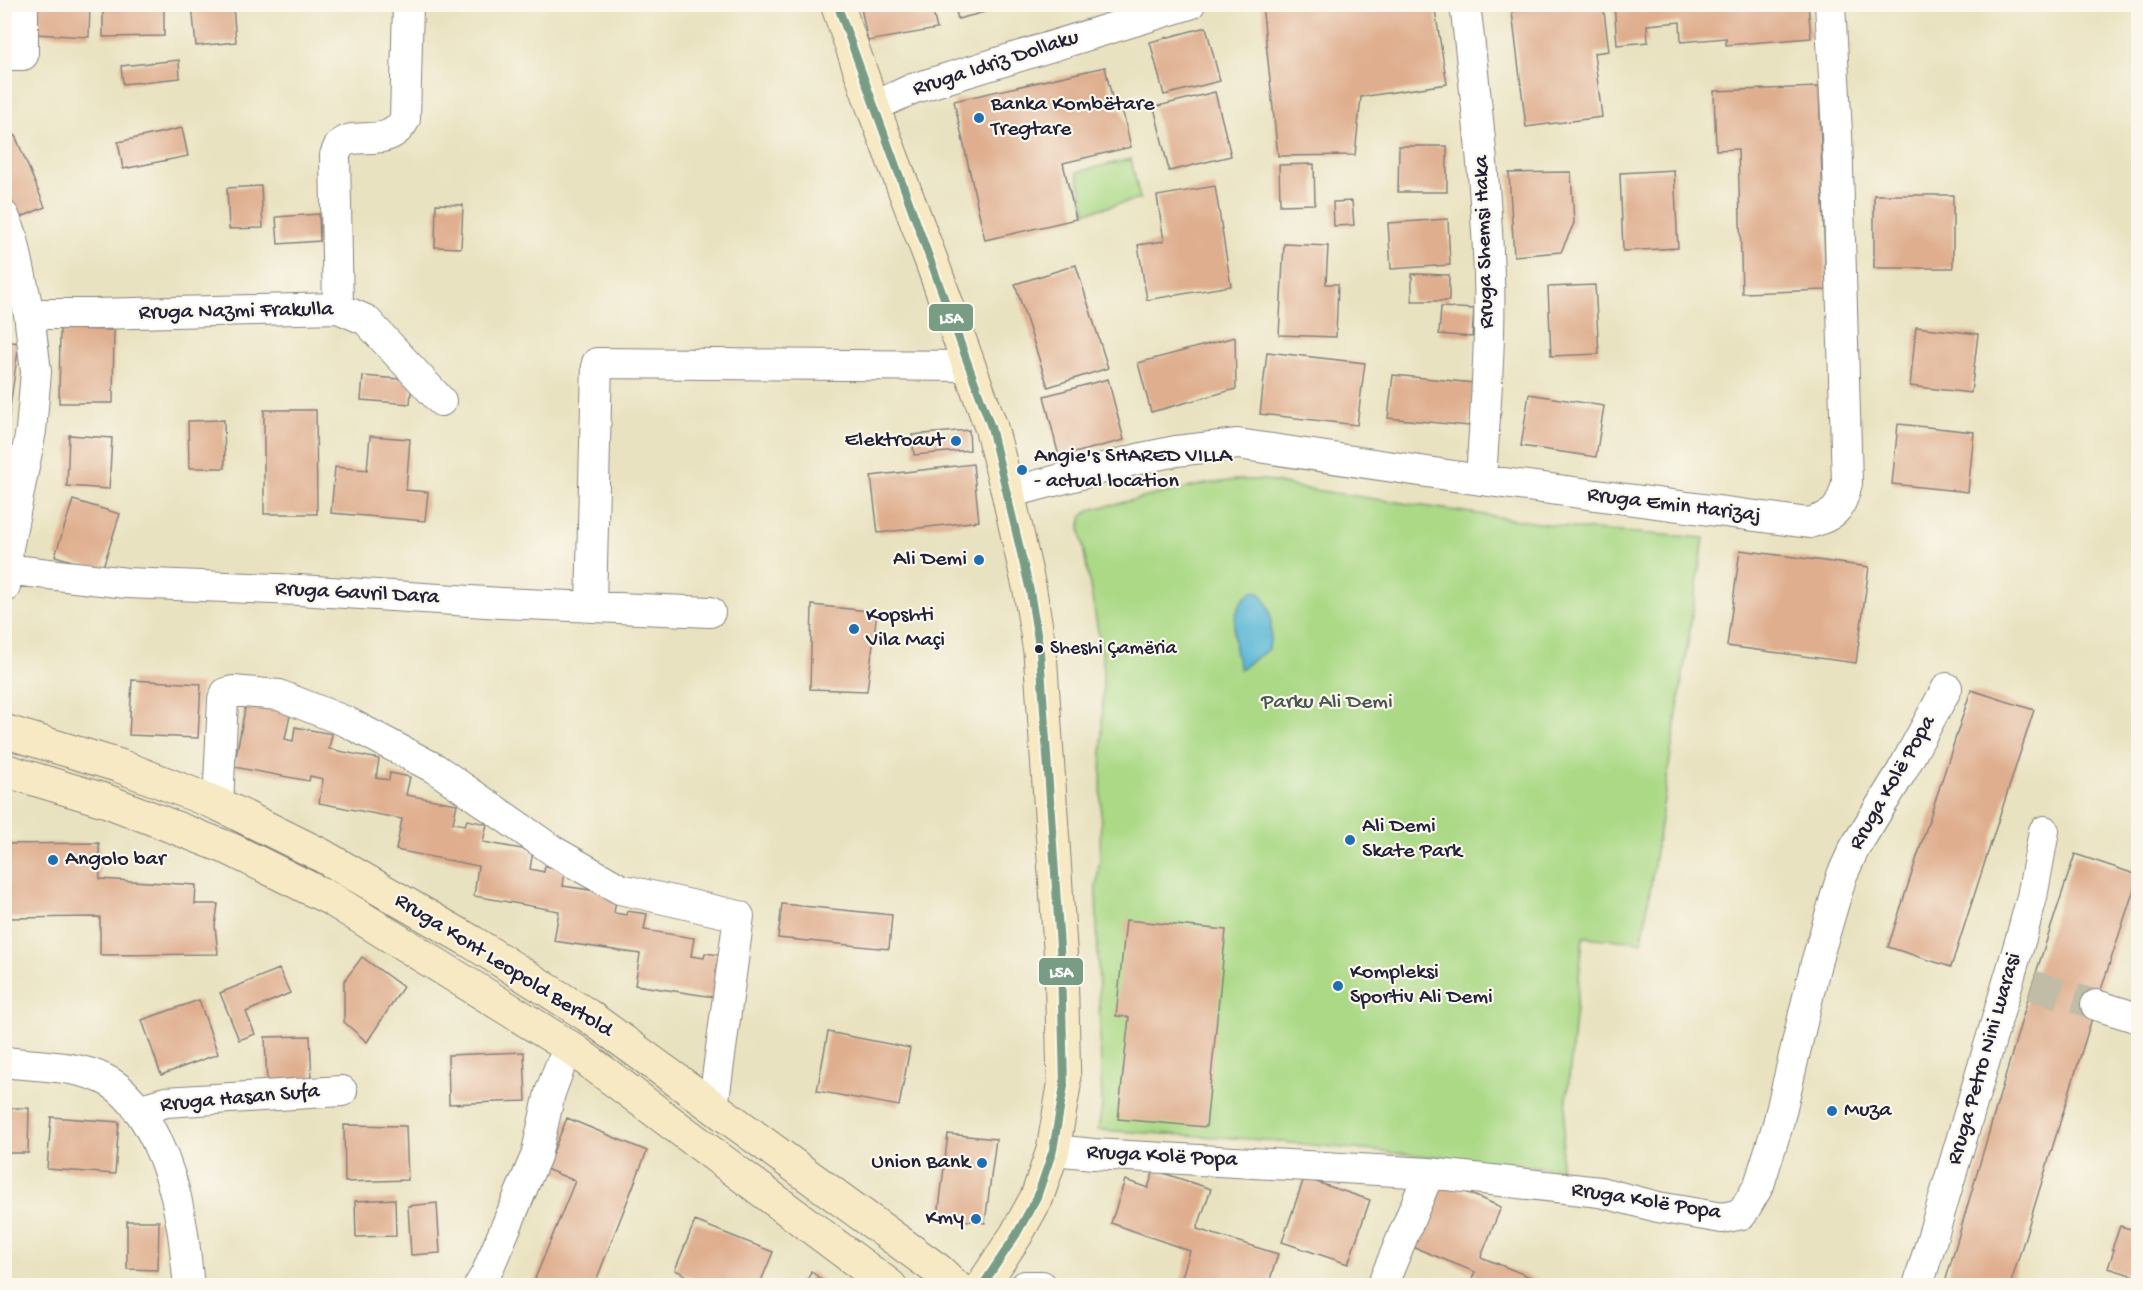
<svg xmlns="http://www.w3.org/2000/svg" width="2143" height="1290" viewBox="0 0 2143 1290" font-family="'Gochi Hand',sans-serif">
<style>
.green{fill:#abd986;stroke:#667e60;stroke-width:1.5}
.water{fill:#57b6d5;stroke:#3c6c88;stroke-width:1.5}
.building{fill:#dfae8e}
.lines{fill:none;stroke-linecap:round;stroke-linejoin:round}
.street-tunnel{stroke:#c1bca5;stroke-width:30;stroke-dasharray:30 15;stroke-linecap:butt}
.street-casing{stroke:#86827e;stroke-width:32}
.secondary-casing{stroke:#86827e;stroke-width:35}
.street{stroke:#fff;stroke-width:30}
.secondary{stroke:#f6e9c3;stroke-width:33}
.bus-1-casing{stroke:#fbf7ec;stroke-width:12}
.bus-1{stroke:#799c85;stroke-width:8}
.poi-dot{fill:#1f6fb2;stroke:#fbf7ec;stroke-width:2}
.bus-dot{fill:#22223b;stroke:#fbf7ec;stroke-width:2}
.labels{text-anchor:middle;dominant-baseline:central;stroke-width:4.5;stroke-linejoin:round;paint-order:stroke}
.bus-label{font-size:20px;fill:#22223b;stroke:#fbf7ec;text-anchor:start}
.street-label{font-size:22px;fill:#22223b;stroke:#fbf7ec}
.poi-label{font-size:22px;fill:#22223b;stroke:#fbf7ec;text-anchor:start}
.park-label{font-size:22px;fill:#4b5952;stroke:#fbf7ec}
.line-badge{stroke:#fbf7ec;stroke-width:2}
.badge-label{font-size:16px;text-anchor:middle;font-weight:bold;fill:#fff}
</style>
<rect width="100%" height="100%" fill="#fbf7ec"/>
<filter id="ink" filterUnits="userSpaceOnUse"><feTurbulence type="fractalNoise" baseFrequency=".0167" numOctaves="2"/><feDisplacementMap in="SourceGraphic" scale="12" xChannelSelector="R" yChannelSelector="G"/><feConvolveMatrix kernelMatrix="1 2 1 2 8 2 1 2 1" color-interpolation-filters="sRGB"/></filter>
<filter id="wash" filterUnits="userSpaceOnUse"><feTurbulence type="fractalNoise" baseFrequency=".008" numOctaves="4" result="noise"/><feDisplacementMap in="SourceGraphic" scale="24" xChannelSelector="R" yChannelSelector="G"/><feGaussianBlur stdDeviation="1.35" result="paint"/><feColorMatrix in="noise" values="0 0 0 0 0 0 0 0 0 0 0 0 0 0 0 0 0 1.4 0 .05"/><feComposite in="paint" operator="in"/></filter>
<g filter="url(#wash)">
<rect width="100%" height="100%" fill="#e9e2c0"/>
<path class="green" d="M1131 159 1140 199 1086 212 1077 172Z
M1236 480H1265L1300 488 1580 529 1704 538 1642 942 1583 937 1560 1169 1251 1139 1098 1130 1102 1106 1096 888 1100 859 1103 673 1102 654 1080 529C1080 518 1083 514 1093 509L1205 484Z"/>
<path class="water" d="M1253 591 1259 592C1274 605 1272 631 1269 649L1240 669C1232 646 1228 605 1253 591Z"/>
<g id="blocks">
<path class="building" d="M4 4H15L14 41H4Z
M36 4H90L89 37 35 34Z
M103 4H164V36L103 37Z
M860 4H931L937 29 868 41Z
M954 4H1012V5L958 19Z
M1262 4H1434L1447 84 1361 97 1355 155 1278 156Z
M1511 4H1603L1609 51 1594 53 1602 117 1526 127Z
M1614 4H1808L1811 38 1726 45V38L1681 42 1680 22 1647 25 1648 42 1617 45Z
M192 5H233L236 42 196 46Z
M1206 27 1220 81 1164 95 1150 42Z
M179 60 180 78 123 84 121 66Z
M1105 67 1115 111 1122 109 1131 147 1063 163 1076 219 985 240 954 101Z
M1819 87 1826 290 1742 293 1738 149 1716 150 1714 91Z
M1215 92 1231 156 1169 171 1154 107Z
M182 128 188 156 123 169 118 142Z
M15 135 45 207 19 218 4 182V140Z
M1399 146H1447V192H1398Z
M1314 164 1315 204 1280 205 1279 165Z
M1674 170 1678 248 1623 251 1620 173Z
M1571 172 1574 223 1561 252 1514 256 1509 173Z
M261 186 263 228 229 229 227 188Z
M1215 186 1231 286 1147 300 1138 245 1164 241 1157 196Z
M1874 195H1953V268H1874Z
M1352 201 1354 225 1334 226 1333 202Z
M436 204 463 205 461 248 435 247Z
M319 214 320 241 278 244 276 217Z
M1448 219 1450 265 1391 269 1388 223Z
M1284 244 1328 246 1326 284H1338L1336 337 1279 335Z
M1076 265 1108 368 1048 387 1015 284Z
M1412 274 1449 275V301H1412Z
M1595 285 1599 354 1551 356 1548 287Z
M1441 307 1474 309 1472 337 1439 334Z
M1916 327 1978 334 1971 393 1910 386Z
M60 329 114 330 113 403H59Z
M1235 337 1236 389 1151 412 1138 363Z
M4 341 19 343 7 429H4Z
M1267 352 1365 363 1357 425 1260 414Z
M1393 375 1474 383 1469 426 1388 418Z
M363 376 412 380 410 404 361 400Z
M1108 379 1124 440 1059 457 1044 396Z
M1529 394 1604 406 1596 457 1521 446Z
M264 410H316L317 514H264Z
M224 420 225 468H189L188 421Z
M1898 424 1974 432 1968 492 1892 484Z
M969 430 970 450 914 455 912 435Z
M69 435 112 438 109 489 67 486Z
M370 436 410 439 406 490 428 492 425 521 331 513 335 467 367 470Z
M973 464 979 521 878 533 871 476Z
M73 500 120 514 102 570 55 556Z
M1740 550 1869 567 1856 663 1727 646Z
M812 605 877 612 867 691 810 689Z
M132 680 201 684 198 738 129 735Z
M1971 690 2034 710 1951 967 1888 947Z
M247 698 292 706 285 739 293 741 295 727 332 734 329 749 379 759 376 778 389 780 390 773 410 777 406 795 457 804 453 823 465 825 467 820 487 824 483 842 533 851 530 869 544 872 545 866 565 870 563 886 617 894 614 913 626 915 627 911 647 914 644 930 694 938 691 956 704 958 705 953 727 956 720 998 635 985 640 954 554 941 559 911 474 896 478 866 396 850 402 819 319 803 323 779 310 776 309 781 234 767Z
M99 843 100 879 196 885 195 904H218L215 926 218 954 100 955V917L4 918V844Z
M2075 854 2138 875V877L2096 1005 2010 1286H1944L2032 985Z
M782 904 892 915 889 949 778 938Z
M1126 920 1226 930 1206 1127 1118 1119 1129 1017 1116 1016Z
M362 957 403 987 367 1042 344 1022V981Z
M279 969 290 993 246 1012 255 1034 239 1040 220 993Z
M199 1000 218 1054 161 1075 142 1020Z
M828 1032 910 1048 899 1106 817 1091Z
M310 1036 312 1082 267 1084 265 1037Z
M524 1052 526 1101 449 1104 448 1055Z
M4 1108H29L28 1153H4Z
M51 1117 119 1122 115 1174 47 1169Z
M567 1118 647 1151 594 1286H532L575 1181 546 1169Z
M344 1125 406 1126 408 1180 345 1182Z
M948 1134 996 1139 985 1223 938 1217Z
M1154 1170 1211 1189 1197 1229 1278 1254 1268 1286H1186L1180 1283 1190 1251 1111 1223 1125 1180 1148 1188Z
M1304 1178 1370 1200 1348 1264 1282 1242Z
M1440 1181 1501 1207 1481 1257 1550 1285 1469 1286 1475 1272 1413 1247Z
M395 1199 396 1236 356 1237 355 1201Z
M437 1203 440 1253 411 1255 408 1206Z
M127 1221H159L158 1270 127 1269Z
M695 1221 773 1252 759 1286H708L675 1270Z
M2120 1226 2138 1231V1277L2108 1268 2114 1250 2112 1249Z
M811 1271 828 1286H806Z"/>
</g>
</g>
<g filter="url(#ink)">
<use href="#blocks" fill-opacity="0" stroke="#86827e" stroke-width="1.5"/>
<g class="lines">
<path class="street-tunnel" d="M2032 985 2096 1005"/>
<g class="street-casing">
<path id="street" d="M1465 4C1476 95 1486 185 1489 276 1491 344 1485 412 1481 480
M4 55H23V4
M873 107 912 89 1190 4
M4 216 12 235 29 314 36 372 31 431 8 548 5 587
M338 308 335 155C337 152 337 148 340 145 354 129 389 151 405 119L408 4
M29 314H95L338 308 366 320 441 401
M1008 493 1142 458 1176 451 1238 444 1481 480 1809 523C1836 515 1840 510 1847 483L1837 133 1830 4
M5 569 127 583 299 590 501 603 710 612
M591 606 597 363 969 366
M218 804 223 699 226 693 233 691 279 695 347 722 436 769 555 852 620 889 739 916 713 1107
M2096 1005 2138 1018
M4 1062C36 1066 75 1065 104 1079 147 1099 173 1174 180 1217 185 1239 186 1263 189 1286
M138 1110 166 1102 342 1091
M1053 1150 1094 1154 1429 1173 1600 1192 1658 1207 1722 1218 1742 1214 1759 1185 1778 1124 1816 963 1842 875 1854 849 1902 771 1947 688
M479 1286 486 1274 536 1156 550 1093 560 1066 571 1048
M1025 1286H1042
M1382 1286 1429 1173
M1918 1286 2021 938 2032 897 2044 831"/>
</g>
<g class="secondary-casing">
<path id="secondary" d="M837 4 873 107 931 260 991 427 1008 493 1030 591 1040 652 1061 962 1064 1086 1053 1150 1037 1197 1016 1235 982 1286
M4 731 120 766 218 804 321 855 472 942 587 1015 938 1270 955 1286
M4 770 107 801 230 849 331 899 571 1048 890 1286"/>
</g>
<use href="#street" class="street"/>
<use href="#secondary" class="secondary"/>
<g class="bus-1-casing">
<path id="bus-1" d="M837 4 991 427 1030 591 1040 652 1061 962 1064 1086 1053 1150 1037 1197 1016 1235 982 1286"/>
</g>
<use href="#bus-1" class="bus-1"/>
</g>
</g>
<g class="poi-dot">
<circle cx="979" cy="118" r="6"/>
<circle cx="956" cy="441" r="6"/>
<circle cx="1022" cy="470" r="6"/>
<circle cx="979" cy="560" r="6"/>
<circle cx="854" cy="629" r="6"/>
<circle cx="1350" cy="840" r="6"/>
<circle cx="53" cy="860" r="6"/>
<circle cx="1338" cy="986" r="6"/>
<circle cx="1832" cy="1111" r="6"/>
<circle cx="982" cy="1163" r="6"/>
<circle cx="976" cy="1219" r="6"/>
</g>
<circle class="bus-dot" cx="1039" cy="649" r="5"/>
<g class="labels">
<g class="bus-label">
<text x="1050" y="649">Sheshi Çamëria</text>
</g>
<g class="street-label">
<text transform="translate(996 64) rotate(-18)">Rruga Idriz Dollaku</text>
<text transform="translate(1485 242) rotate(-92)">Rruga Shemsi Haka</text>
<text transform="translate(236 312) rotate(-1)">Rruga Nazmi Frakulla</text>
<text transform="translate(1674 506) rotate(7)">Rruga Emin Harizaj</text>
<text transform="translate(357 594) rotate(3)">Rruga Gavril Dara</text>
<text transform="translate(1893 783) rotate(-60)">Rruga Kolë Popa</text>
<text transform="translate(503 966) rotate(32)">Rruga Kont Leopold Bertold</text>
<text transform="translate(1985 1059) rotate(-74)">Rruga Petro Nini Luarasi</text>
<text transform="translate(240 1099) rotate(-5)">Rruga Hasan Sufa</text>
<text transform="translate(1162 1157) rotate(3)">Rruga Kolë Popa</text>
<text transform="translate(1646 1202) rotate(9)">Rruga Kolë Popa</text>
</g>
<g class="poi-label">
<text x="991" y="105">Banka Kombëtare<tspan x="991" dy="25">Tregtare</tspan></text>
<text x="944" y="441" text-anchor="end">Elektroaut</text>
<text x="1034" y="457">Angie's SHARED VILLA<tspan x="1034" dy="25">- actual location</tspan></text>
<text x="967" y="560" text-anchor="end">Ali Demi</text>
<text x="866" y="616">Kopshti<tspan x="866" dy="25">Vila Maçi</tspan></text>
<text x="1362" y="827">Ali Demi<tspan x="1362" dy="25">Skate Park</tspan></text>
<text x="65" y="860">Angolo bar</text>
<text x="1350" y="973">Kompleksi<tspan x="1350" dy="25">Sportiv Ali Demi</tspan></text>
<text x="1844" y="1111">Muza</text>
<text x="970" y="1163" text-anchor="end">Union Bank</text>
<text x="964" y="1219" text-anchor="end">Kmy</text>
</g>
<g class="park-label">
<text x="1327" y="703">Parku Ali Demi</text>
</g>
</g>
<g class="line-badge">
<rect x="928" y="303" width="46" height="29" rx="6" fill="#799c85"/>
<rect x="1038" y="957" width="46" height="29" rx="6" fill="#799c85"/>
</g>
<g class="badge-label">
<text x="951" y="323">L5A</text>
<text x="1061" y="977">L5A</text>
</g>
<rect width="2143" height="1290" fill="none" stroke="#fbf7ec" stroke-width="24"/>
</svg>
